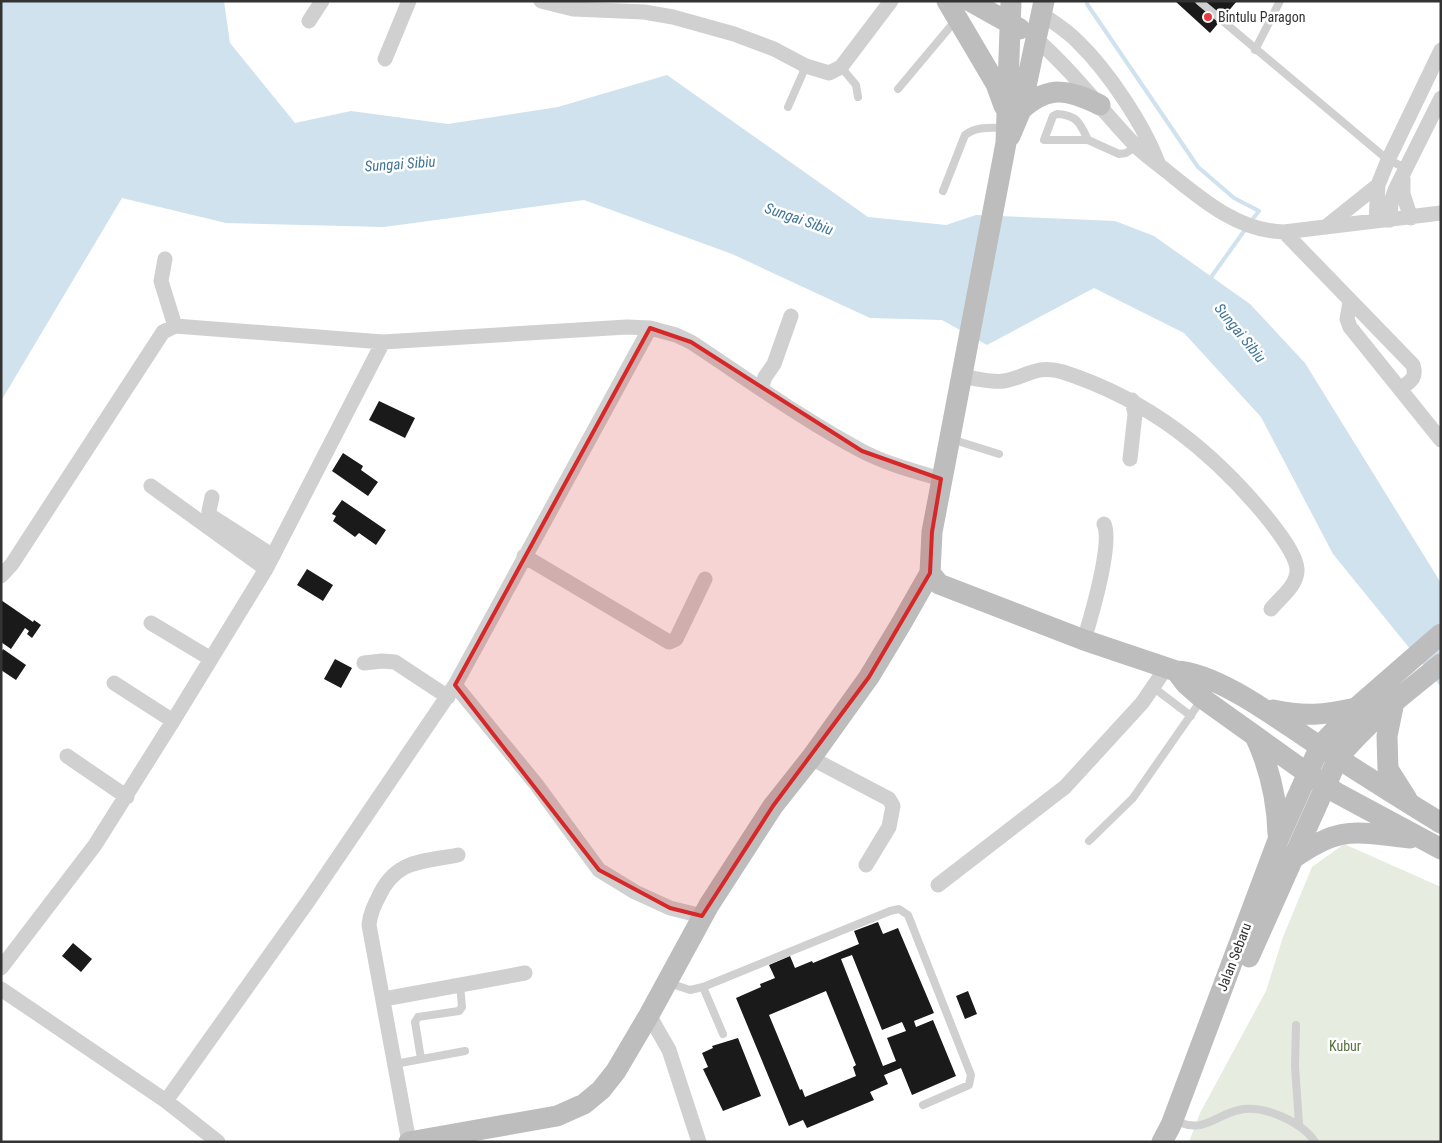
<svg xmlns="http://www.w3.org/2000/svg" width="1442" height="1143" viewBox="0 0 1442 1143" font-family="'Roboto Condensed',sans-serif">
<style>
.green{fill:#e6ecdf}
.water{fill:#cfe2ee}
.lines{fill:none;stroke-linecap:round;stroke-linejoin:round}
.stream{stroke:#cfe2ee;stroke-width:4}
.building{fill:#1a1a1a;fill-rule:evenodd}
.lane{stroke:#d0d0d0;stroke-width:8}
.street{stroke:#d0d0d0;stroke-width:15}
.secondary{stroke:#bdbdbd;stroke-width:21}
.marked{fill:#d62828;fill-opacity:0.2;stroke:#d62828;stroke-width:4;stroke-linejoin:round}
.poi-dot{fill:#e63946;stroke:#fff;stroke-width:2}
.labels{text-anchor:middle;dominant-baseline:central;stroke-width:5;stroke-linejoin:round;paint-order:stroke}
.poi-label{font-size:14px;fill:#333;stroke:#fff;text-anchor:start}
.street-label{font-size:14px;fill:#333;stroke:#fff}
.park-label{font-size:14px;fill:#56703f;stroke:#fff}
.water-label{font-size:15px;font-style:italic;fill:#3f7597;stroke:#fff}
</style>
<rect width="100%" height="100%" fill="#fff"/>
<path class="green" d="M1344 844 1441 887V1142H1189L1200 1113 1266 991 1283 937 1312 867Z"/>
<path class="water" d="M1 1H224L230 43 295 123 351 111 448 124 558 107 667 75 868 217 946 225 976 215 1115 221 1154 236 1250 304 1305 363 1441 583V687L1333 554 1261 417 1184 333 1094 288 987 345 942 320 870 318 732 254 584 200 384 227 226 223 122 198 1 401Z"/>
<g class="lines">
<path class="stream" d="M1087 4 1198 167 1234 198 1259 211 1251 221
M1209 280 1247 227"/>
</g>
<path class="building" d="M1175 1H1237L1210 33Z
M379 401 415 418 405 438 369 420Z
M343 453 363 466 361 470 378 482 368 496 332 471Z
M342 500 386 530 376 545 359 533 355 537 333 521 336 516 332 514Z
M307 569 333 585 323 601 297 585Z
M1 600 33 622 34 620 41 625 32 638 27 634 29 631 25 628 11 649 1 642Z
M3 649 26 665 16 680 1 670V653Z
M335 659 352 668 341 688 324 679Z
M878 922 883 934 898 928 934 1013 914 1021 916 1027 933 1020 956 1076 912 1095 901 1068 884 1075 888 1084 870 1092 874 1100 807 1128 803 1120 789 1126 736 998 761 987 760 984 775 978 769 965 790 956 795 968 812 961 813 963 859 944 854 931ZM852 955 882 1030 902 1022 906 1031 887 1038 896 1061 883 1066 841 959ZM826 991 856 1065 853 1067 856 1076 805 1097 802 1089 800 1090 769 1015Z
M73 943 92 959 81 972 62 956Z
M968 991 977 1014 965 1019 956 996Z
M738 1038 761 1096 723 1111 703 1069 708 1067 702 1053 713 1048 712 1046Z"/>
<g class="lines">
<path class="lane" d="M1199 1 1388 160 1406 168
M1255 50 1280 1
M841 67 856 85 858 97
M898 89 955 21
M788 107 806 66
M1088 140C1080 123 1077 115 1057 114L1053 116 1044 140H1088L1119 154 1126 153 1137 146
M943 191 965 135C977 126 991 128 1005 128
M951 439 999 454
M1154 688 1191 716
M1089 841 1133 798 1202 699
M669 983 690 990 703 987 890 911 899 909 908 915 971 1075 969 1085 923 1105
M703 987 723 1034
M1296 1025 1295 1066 1299 1124
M421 1059 415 1022 418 1017 459 1011 462 1007 460 985
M395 1064 465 1051
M1181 1123C1205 1132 1216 1115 1239 1110 1263 1104 1302 1122 1315 1142"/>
<path class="street" d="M541 1 573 9 644 12 673 17 734 34 774 49 806 66 829 73 841 67 891 1
M1042 14C1054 23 1068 31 1078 42 1108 71 1144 125 1158 163
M309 21 322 1
M1035 38C1073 71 1102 111 1136 146 1146 156 1158 164 1169 173 1202 200 1239 231 1284 232L1441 213
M385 59 409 1
M1403 178V194L1411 218
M1390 220 1391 202 1395 190 1441 98
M1376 221 1378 185 1388 160 1441 50
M1328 225 1378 185
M1284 232 1413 365C1417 378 1411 381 1401 388
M165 259 161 281 175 326
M1350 302 1347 319 1350 327 1441 440
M963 377C976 378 992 383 1004 381 1027 377 1036 364 1063 372 1149 400 1213 451 1269 520 1278 532 1296 554 1297 569 1298 585 1280 598 1271 609
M761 388 765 377 774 364 791 316
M1130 459 1135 414 1132 400
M151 486 266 569
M212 497 209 511 211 516 273 556
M524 556 669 642 676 639 705 579
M1 576 12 564 163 332 175 326 383 342 627 327 650 328 676 335 691 342C747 379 802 419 862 451 887 464 914 471 941 479
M151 623 211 659
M1084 640C1091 617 1113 543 1104 524
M364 663 382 661 395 662 448 697
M114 683 173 721
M455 685 536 784 599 870 635 892 670 908 702 916
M67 756 127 797
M811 758 889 799 893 806 889 827 866 865
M938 885 1065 787 1142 703 1166 668
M1 968 95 845 173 721 266 569 383 342
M1 989 166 1101 218 1142
M384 999 525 973
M649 1015 669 1050 699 1142
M166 1101 309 900 455 685 650 328
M409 1142 369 925C370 914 374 906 379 896 396 859 423 862 458 855"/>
<path class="secondary" d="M947 1 996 84 1004 106
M970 1 1020 29
M1021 110C1049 84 1069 90 1100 105
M1010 136 1021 110 1044 1
M930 573 939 584 1084 640 1176 671C1219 673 1282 722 1319 746 1359 772 1400 798 1441 823
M1176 671 1186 684 1202 698 1307 773 1337 793 1441 849
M1394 702 1387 736 1388 769 1407 799
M1273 710C1305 717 1324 715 1356 708
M1255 736C1270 768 1277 799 1278 834
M1291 860C1340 825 1353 832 1410 838
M1249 957 1338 758C1367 722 1405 693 1441 664
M409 1142 557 1116 584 1104 601 1090 616 1071 649 1015 709 905 773 806 811 758 869 677 901 624 930 573 932 532 1006 143 1011 1
M1162 1142 1171 1125 1278 840 1320 746 1356 708 1441 634"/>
</g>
<path class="marked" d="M650 328 691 342 862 451 941 479 932 532 930 573 869 677 773 806 702 916 670 908 599 870 455 685Z"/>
<circle class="poi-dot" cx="1208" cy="17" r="5"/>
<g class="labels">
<g class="poi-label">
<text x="1218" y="17">Bintulu Paragon</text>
</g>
<g class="street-label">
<text transform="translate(1234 957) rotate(-69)">Jalan Sebaru</text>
</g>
<g class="park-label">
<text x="1345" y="1046">Kubur</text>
</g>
<g class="water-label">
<text transform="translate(400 164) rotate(-4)">Sungai Sibiu</text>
<text transform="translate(799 219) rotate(19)">Sungai Sibiu</text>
<text transform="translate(1240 333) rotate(51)">Sungai Sibiu</text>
</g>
</g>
<rect width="1442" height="1143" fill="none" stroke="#333333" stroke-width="5"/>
</svg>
